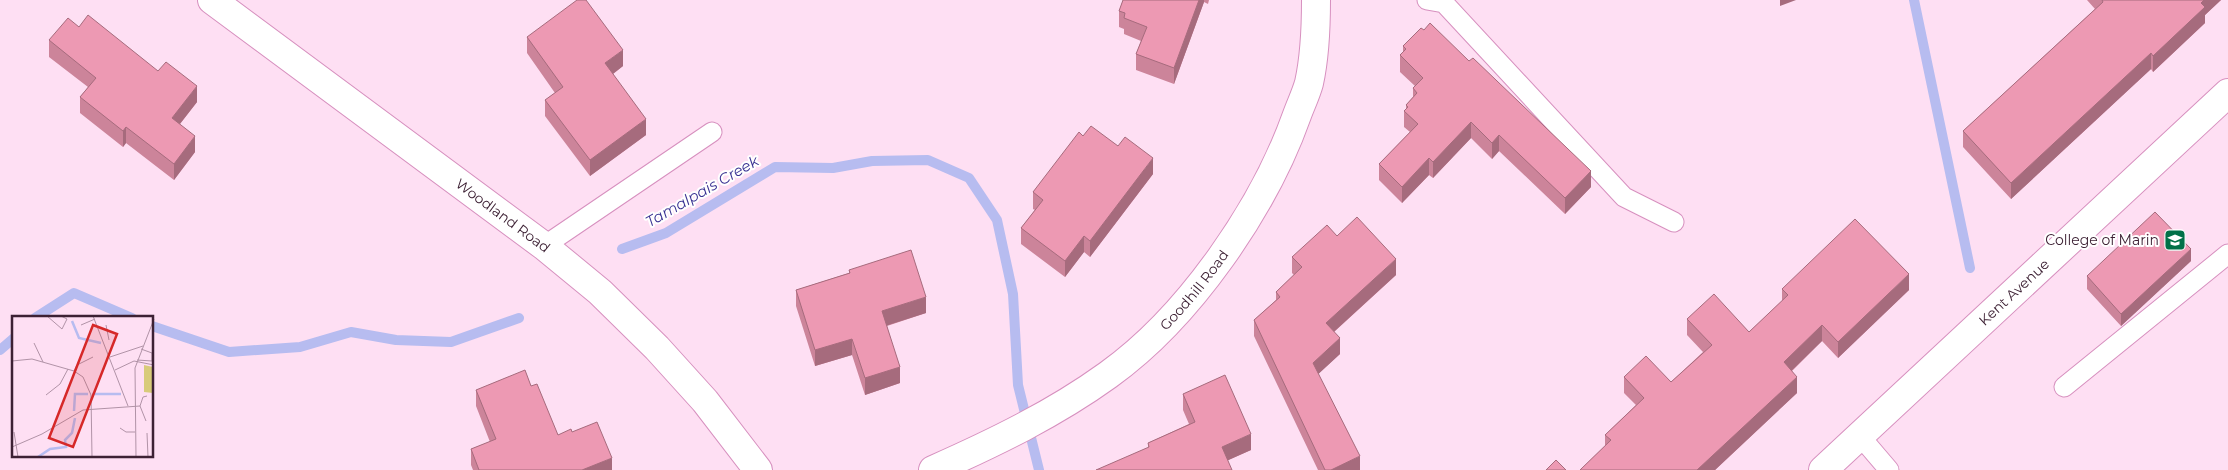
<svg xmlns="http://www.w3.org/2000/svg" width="2228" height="470" viewBox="0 0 2228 470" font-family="Montserrat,sans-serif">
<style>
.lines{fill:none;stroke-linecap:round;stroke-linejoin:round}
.stream{stroke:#b7bcf0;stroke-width:10}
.service-casing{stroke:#d790bf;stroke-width:21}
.minor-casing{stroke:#d790bf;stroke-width:30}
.tertiary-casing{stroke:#d790bf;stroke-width:30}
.service{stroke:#fff;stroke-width:19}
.minor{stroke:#fff;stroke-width:28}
.tertiary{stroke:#fff;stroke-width:28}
.wall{fill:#cc849a}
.shaded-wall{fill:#a66b7d}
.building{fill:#ed99b3;stroke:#a66b7d}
.labels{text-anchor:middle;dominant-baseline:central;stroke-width:4;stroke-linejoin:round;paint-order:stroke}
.street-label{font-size:14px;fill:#3d2134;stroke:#fff}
.poi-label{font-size:14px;fill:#3d2134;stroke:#fff;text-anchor:end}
.water-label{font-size:15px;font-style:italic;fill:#393192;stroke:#fff}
.inset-river{fill:none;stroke:#b7bcf0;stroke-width:2.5}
.inset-road{fill:none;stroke:#b193a7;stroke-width:1}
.view{fill:#d62828;fill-opacity:0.15;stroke:#d62828;stroke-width:2.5}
.inset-edge{fill:none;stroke:#3d2134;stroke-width:2.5}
</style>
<rect width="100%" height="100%" fill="#fedff3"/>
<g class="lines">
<path class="stream" d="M1914 0 1970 268
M622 249 666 233 775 167 833 168 872 161 928 160 969 178 997 220 1013 294 1018 385 1039 470
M35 318 74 293 132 318
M152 326 229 352 300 347 351 332 396 340 451 342 519 318
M0 350 14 338"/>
<g class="service-casing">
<path id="service" d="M1427 0 1444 3 1624 197 1674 222
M544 246 712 132
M2064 387 2228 254
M1860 436 1889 470"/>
</g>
<g class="minor-casing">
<g id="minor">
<path id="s1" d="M933 470C994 443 1054 414 1108 375 1189 317 1264 208 1297 115 1301 104 1306 94 1309 83 1315 56 1316 28 1316 0"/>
</g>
</g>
<g class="tertiary-casing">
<g id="tertiary">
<path id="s2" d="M212 0 544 246 600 292 657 348 705 401 758 470"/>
<path id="s3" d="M1823 470 2228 93"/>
</g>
</g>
<use href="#service" class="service"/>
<use href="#minor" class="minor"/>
<use href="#tertiary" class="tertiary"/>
</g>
<path class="wall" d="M1123 0H1209L1208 4 1204 2 1174 84 1136 70V54L1141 41 1124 34V29L1119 27V11Z
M2087 0H2221L2205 15V23L2153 72 2151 69 2011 199 1963 147V131L2095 9Z
M79 27 197 102 180 124 195 152 174 180 126 143 123 147 80 113V97L88 87 49 57V40Z
M527 37 623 66 613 74 646 135 590 176 545 116V100L555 93 527 53Z
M1403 46 1591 187 1565 214 1499 151 1492 159 1471 138 1433 178 1429 175 1402 203 1379 180V164L1410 132 1404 127V111L1406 109V105L1413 97V88L1415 86 1400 72V55L1403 52Z
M1083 136 1153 174 1090 257 1084 252 1065 277 1021 244V228L1035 210 1033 209V192Z
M1337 236 1396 275 1334 332 1340 354 1318 374 1360 470H1318L1254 336V320L1276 300V292L1294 275 1292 273V257Z
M2191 261 2121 326 2087 289V276Z
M849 270 926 313 887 326 900 383 865 395 852 355 815 366 796 306V290L849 273Z
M1782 289 1909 290 1838 358 1822 341 1792 371 1797 393 1715 470H1580L1605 446V435L1636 405 1624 393V377L1671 382 1703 352 1687 335V319L1749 332 1782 301Z
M531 386 558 435 572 432 612 470H473L471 465V449L490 442 476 406V390Z
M1183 394 1251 450 1228 460 1148 447V443L1189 424 1183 410Z"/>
<path class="shaded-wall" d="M1199 0H1204V2L1174 84V68Z
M1780 0H1796L1780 6Z
M2204 0H2221L2205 15V23L2153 72V56Z
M623 50V66L605 80V63Z
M2151 53V69L2011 199V183Z
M197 86V102L172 134V118Z
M646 119V135L590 176V160Z
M1471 122V138L1433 178V162Z
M126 127V143L123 147V131Z
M1499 135V151L1492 159V143Z
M195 136V152L174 180V164Z
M1153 158V174L1090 257V241Z
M1429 158V175L1402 203V187Z
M1591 171V187L1565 214V198Z
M1084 236V252L1065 277V261Z
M2191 249V261L2121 326V314Z
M1396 259V275L1326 339V323Z
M1909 274V290L1838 358V342Z
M926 297V313L882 327V311Z
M1822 325V341L1784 378V362Z
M1340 338V354L1313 379V363Z
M852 339V355L815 366V350Z
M900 367V383L865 395V378Z
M1797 377V393L1715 470H1697Z
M1251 434V450L1222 463V447Z
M1360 456V470H1331Z
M612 458V470H582Z"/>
<path class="building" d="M577 0H586L623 50 605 63 646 119 590 160 545 100 563 87 527 37Z
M1123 0H1199L1174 68 1136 54 1147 27 1124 18 1125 13 1119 11Z
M2102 0H2204L2201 3 2205 7 2153 56 2151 53 2011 183 1963 131 2103 2Z
M88 15 158 71 166 62 197 86 172 118 195 136 174 164 126 127 123 131 80 97 96 78 49 40 68 18 79 27Z
M1430 23 1469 61 1473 58 1591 171 1565 198 1499 135 1492 143 1471 122 1433 162 1429 158 1402 187 1379 164 1418 124 1404 111 1408 107 1406 105 1417 93 1413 88 1423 78 1400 55 1406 49 1403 46 1421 28 1424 30Z
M1091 126 1118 146 1125 137 1153 158 1090 241 1084 236 1065 261 1021 228 1043 200 1033 192 1079 132 1083 136Z
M2155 212 2191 249 2121 314 2087 276Z
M1357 217 1396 259 1326 323 1340 338 1313 363 1360 456 1331 470H1325L1254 320 1280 297 1276 292 1302 267 1292 257 1327 225 1337 236Z
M1855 219 1909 274 1838 342 1822 325 1784 362 1797 377 1697 470H1580L1611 440 1605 435 1644 398 1624 377 1646 356 1671 382 1712 345 1687 319 1714 294 1749 332 1788 295 1782 289Z
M911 250 926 297 882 311 900 367 865 378 852 339 815 350 796 290 850 273 849 270Z
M525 370 531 386 537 384 558 435 571 429 572 432 597 422 612 458 582 470H479L471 449 496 439 476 390Z
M1225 375 1251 434 1222 447 1232 470H1096L1149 447 1148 443 1195 422 1183 394Z
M1556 460 1566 470H1546Z"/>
<defs>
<g id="university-square" transform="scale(1.125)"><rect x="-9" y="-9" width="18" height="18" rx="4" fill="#017048" stroke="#fff"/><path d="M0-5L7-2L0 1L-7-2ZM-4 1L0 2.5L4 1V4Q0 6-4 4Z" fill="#fff"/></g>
</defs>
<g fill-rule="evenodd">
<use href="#university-square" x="2175" y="240"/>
</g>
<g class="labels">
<g class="street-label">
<text stroke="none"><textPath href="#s2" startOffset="362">Woodland Road</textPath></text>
<text stroke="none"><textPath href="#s1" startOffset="321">Goodhill Road</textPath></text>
<text stroke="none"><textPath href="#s3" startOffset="261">Kent Avenue</textPath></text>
</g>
<g class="poi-label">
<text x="2159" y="240">College of Marin</text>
</g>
<g class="water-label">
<text transform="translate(702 191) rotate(-30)">Tamalpais Creek</text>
</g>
</g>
<g transform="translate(12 316)">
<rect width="141" height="141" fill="#fedff3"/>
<path d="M132 49 141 51V77L132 76Z" fill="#d8cb7a"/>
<path class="inset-river" d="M60 5 67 22 89 27M80 78H109M62 95 63 78H76M26 141 38 133 54 131 53 124 60 117 63 102"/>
<path class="inset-road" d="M35 0 50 13 55 3 49 0M81 0 116 90M69 9 83 3M94 9 97 24M22 27 31 46M98 41 131 30M125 44 140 45V37L129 33M0 45 20 43 62 55 71 61 79 79 80 141M103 54 122 45 142 49M62 55 65 49 81 41M34 79 48 68 56 53M134 105 128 90 131 81 135 80M108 112 114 116H123M2 116 6 141M135 117 136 141M0 131 30 118 71 94 128 90M124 141 123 52 142 3"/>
<path class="view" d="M81 9 105 18 61 131 37 122Z"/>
<rect width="141" height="141" class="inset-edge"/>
</g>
</svg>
